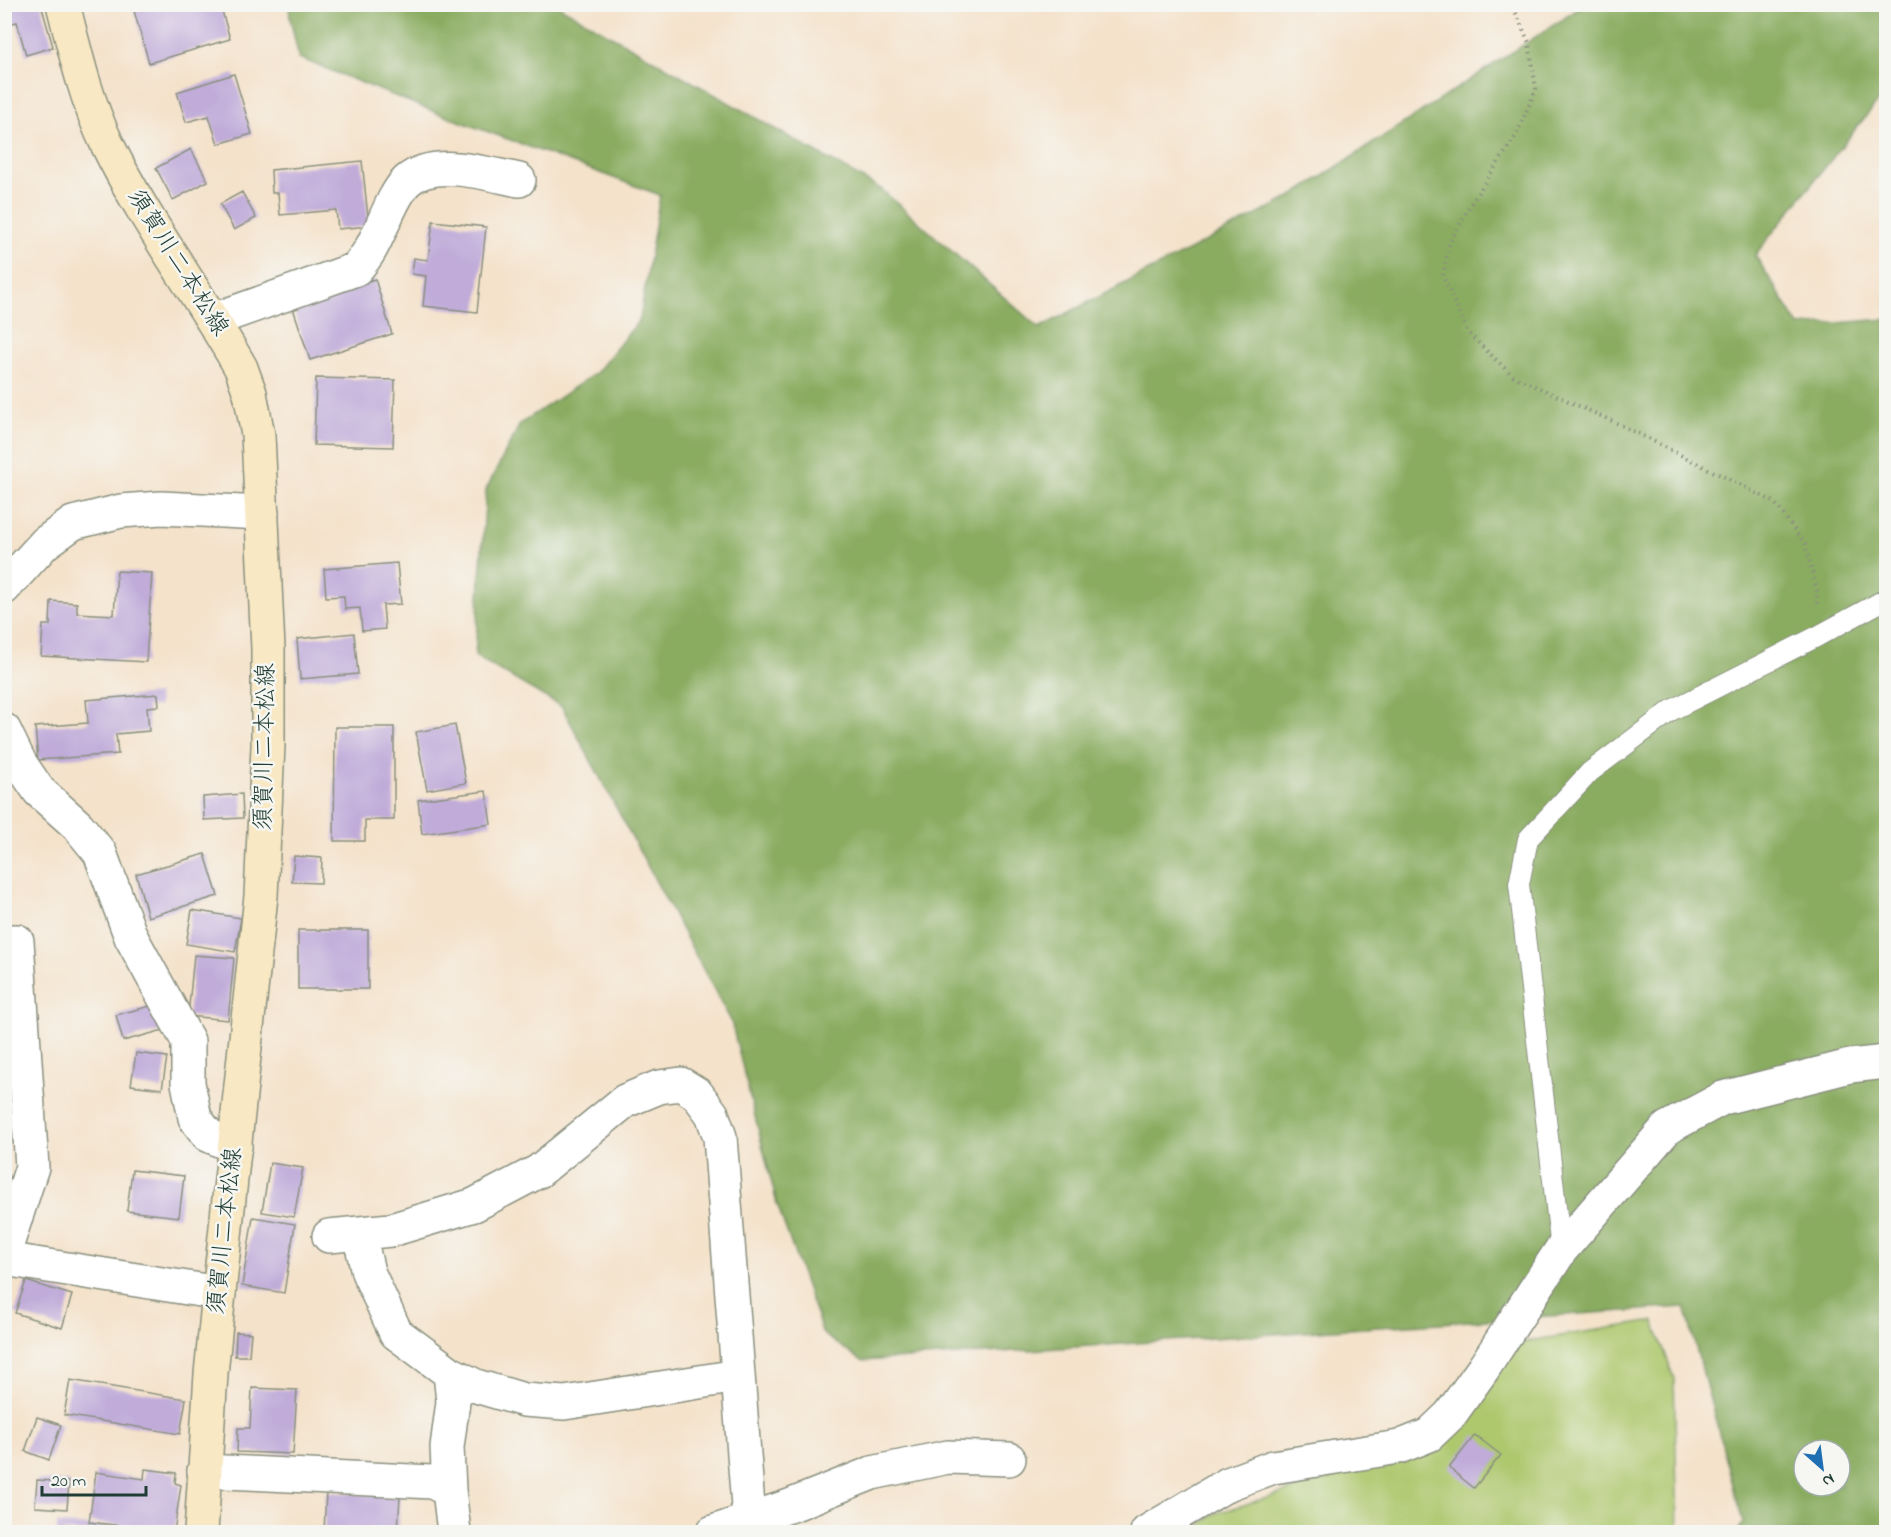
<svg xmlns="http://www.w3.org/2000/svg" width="1891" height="1537" viewBox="0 0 1891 1537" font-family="'Indie Flower','Klee One',sans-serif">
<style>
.green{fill:#aec86e;stroke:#668251;stroke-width:1.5}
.forest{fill:#8aac61;stroke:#54744a;stroke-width:1.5;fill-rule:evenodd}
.building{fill:#c0abd9}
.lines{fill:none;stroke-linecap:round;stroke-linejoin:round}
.service-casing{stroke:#8a907f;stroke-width:22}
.minor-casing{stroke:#8a907f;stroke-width:36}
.secondary-casing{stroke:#8a907f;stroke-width:36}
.path{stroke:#8a907f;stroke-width:4;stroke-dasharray:1.5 4.5;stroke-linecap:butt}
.service{stroke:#fff;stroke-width:20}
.minor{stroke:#fff;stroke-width:33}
.secondary{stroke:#f8e8c3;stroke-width:33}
.labels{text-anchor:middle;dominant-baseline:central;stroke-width:5;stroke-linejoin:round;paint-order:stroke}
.street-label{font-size:24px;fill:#1f3d34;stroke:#f6f6f2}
</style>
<rect width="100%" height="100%" fill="#f6f6f2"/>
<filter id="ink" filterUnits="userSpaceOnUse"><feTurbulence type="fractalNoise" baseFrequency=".0167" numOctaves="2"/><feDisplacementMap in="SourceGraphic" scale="12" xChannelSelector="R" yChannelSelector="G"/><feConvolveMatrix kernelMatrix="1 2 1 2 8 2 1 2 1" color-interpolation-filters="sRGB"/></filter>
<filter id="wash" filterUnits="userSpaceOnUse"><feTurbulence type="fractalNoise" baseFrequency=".008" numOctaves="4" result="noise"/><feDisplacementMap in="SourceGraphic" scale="24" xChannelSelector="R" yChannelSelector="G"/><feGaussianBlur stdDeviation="1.35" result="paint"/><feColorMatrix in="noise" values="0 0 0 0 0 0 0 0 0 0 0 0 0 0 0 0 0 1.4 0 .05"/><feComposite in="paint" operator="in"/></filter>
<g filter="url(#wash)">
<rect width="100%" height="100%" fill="#f4e2ca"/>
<path class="green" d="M1654 1321 1674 1379 1678 1532H1194L1211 1515 1400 1457 1516 1343Z"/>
<path class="forest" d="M289 5H557L881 189 1039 328 1291 197 1584 5H1886V91L1755 255 1799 326 1886 319V1532H1738L1743 1522 1685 1307 862 1361 823 1334 777 1204 731 1021 562 707 475 656 486 490 520 424 597 372 640 319 660 195 445 116 299 58 290 18ZM1804 1450H1840V1486H1804Z"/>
<g id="blocks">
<path class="building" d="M4 4H41L53 47 26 55 17 22 4 25Z
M132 4H220L230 39 149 63Z
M234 74 252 134 218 144 209 116 186 122 177 92Z
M191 149 208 181 173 200 156 168Z
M362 161 369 226 338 229 336 210 280 215 278 193H272L271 170Z
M242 192 256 218 234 230 220 204Z
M433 221 486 227 477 312 423 306 426 276 412 274 414 258 428 260Z
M375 279 392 334 310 360 292 305Z
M316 378 395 380 393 447 314 445Z
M397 563 401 604 383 605 385 629 362 631 360 608 345 609 344 596 326 597 324 569Z
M117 571 152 573 146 662 41 656 43 625H50L51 601 77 603V613L114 615Z
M354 633 358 674 300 679 297 639Z
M158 694 159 706 147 707 149 731 116 734 118 754 38 760 35 727 88 723 86 700Z
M455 725 466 783 427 790 416 732Z
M335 727H394V820H365V841H334Z
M486 791 491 824 422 834 418 800Z
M242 794 243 818 204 820 203 797Z
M205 854 218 896 148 917 136 874Z
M294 856 322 858 321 883 292 882Z
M192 910 241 918 235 952 186 944Z
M298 930H368V989H298Z
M194 955 234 958 228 1020 188 1016Z
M158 1004 164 1030 123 1041 116 1015Z
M136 1053 167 1057 162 1089 131 1085Z
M270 1163 303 1168 294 1217 262 1212Z
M132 1170 184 1176 179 1217 127 1211Z
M253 1217 295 1224 284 1293 242 1286Z
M26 1281 72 1295 62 1328 15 1313Z
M236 1332 251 1333 249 1356H235Z
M70 1380 186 1399 180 1434 64 1415Z
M252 1388 297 1390 293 1454 237 1452 238 1428H250Z
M37 1417 61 1425 49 1460 25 1451Z
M1475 1435 1501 1455 1474 1488 1449 1468Z
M145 1469 176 1473 175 1483 181 1485 174 1532 89 1522 96 1472 144 1479Z
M37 1480 69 1482 67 1509 35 1507Z
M326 1492 400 1496 398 1532 324 1531Z
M57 1524 109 1527V1532H57Z"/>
</g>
</g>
<g filter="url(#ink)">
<use href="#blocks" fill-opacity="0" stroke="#8a907f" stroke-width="1.5"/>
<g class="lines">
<g class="service-casing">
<path id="service" d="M1561 1250 1519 884 1528 839 1590 772 1672 710 1818 636 1886 599"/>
</g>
<g class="minor-casing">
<path id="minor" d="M213 320 356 269C361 263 366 257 370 250 381 232 393 194 407 181 434 157 488 174 519 180
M4 588 45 543 73 523 121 511 161 508 262 513
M4 730 20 763 39 791 78 826 100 853 131 937 188 1041V1083L195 1118 208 1135 235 1147
M4 941H17L32 1167 4 1254
M359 1233 368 1272 396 1333 450 1373 476 1386 524 1400 564 1403 738 1376
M329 1236 391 1230 474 1205 539 1171 625 1101 659 1087 681 1084 697 1094 712 1114 720 1137 749 1520
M4 1259 219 1293
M204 1471 432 1482 449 1490 454 1532
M449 1490 447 1447 453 1402 450 1373
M713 1532 792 1505 872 1473 948 1457 1009 1459
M1147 1532 1228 1484 1273 1467 1399 1447 1429 1435 1450 1415 1483 1369 1561 1250 1667 1128 1723 1098 1850 1066 1886 1062"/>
</g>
<g class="secondary-casing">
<path id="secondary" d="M63 4C75 52 86 100 107 144 145 222 198 292 241 368L250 393 258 435 268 649V746L261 896 219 1293 211 1374 201 1532"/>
</g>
<path class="path" d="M1508 4 1515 11 1529 43 1536 89 1516 136 1472 202 1449 244 1443 276 1468 333 1513 376 1623 426 1774 502 1805 544 1817 591V605"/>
<use href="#service" class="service"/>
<use href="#minor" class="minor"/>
<use href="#secondary" class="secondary"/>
</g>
</g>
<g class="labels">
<g class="street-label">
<text transform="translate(177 263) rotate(58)">須賀川二本松線</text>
<text transform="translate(266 747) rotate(-89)">須賀川二本松線</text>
<text transform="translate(226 1231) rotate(-84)">須賀川二本松線</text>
</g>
</g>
<rect width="1891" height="1537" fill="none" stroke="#f6f6f2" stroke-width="24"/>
<g transform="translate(1822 1468) rotate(152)"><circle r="28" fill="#f6f6f2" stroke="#a0aca6" stroke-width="1.5"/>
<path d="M0-4.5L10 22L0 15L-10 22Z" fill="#1f6fb2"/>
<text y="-9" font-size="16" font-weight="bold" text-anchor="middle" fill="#1f3d34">N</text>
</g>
<path d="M42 1486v9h104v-9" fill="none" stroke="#1f3d34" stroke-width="3"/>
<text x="51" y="1486" font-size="18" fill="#1f3d34" stroke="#f6f6f2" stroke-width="4.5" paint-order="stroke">20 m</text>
</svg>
